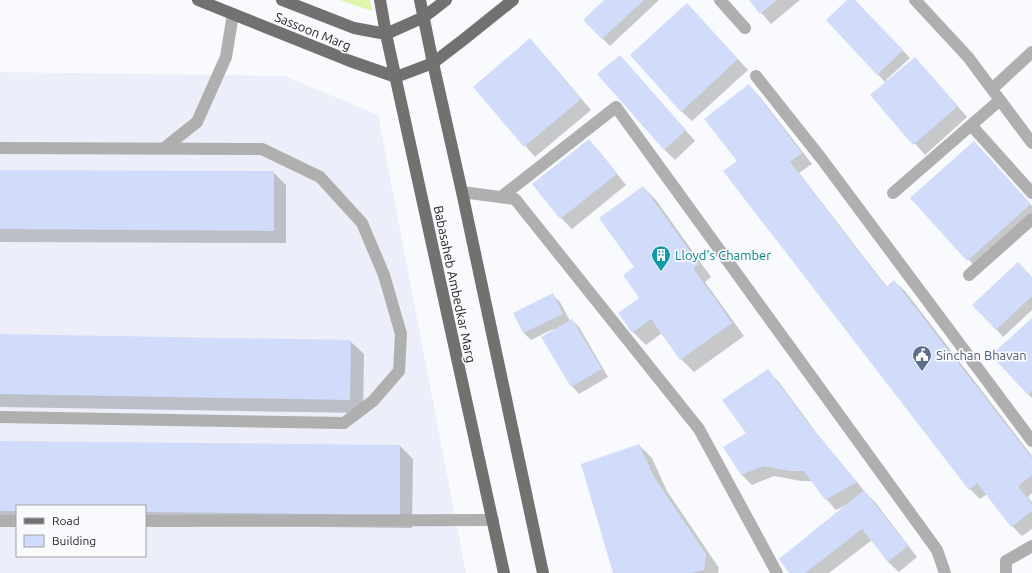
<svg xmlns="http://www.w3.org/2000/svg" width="1032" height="573" viewBox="0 0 1032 573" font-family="Ubuntu,sans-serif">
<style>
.built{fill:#eceff9;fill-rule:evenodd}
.green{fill:#ddf6a9}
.shadow{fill:#0003}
.building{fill:#d1dcfa}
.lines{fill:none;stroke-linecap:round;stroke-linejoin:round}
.minor{stroke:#b0afaf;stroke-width:12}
.major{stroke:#737070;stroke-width:12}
.labels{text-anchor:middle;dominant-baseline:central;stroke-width:3.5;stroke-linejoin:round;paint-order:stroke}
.street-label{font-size:13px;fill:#1f1f20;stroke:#f9fafd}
.culture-label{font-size:13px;fill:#0d838f;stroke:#f9fafd;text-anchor:start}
.service-label{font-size:13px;fill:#4e5e75;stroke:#f9fafd;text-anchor:start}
</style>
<rect width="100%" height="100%" fill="#f9fafd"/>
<path class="built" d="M0 72 284 76 378 115 466 573H0ZM17 506H145V556H17Z"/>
<path class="green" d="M340 0H370L372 11Z"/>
<path class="shadow" d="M605 0H659L610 46 584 20Z
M750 0H800L771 24Z
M849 0H854L910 58 886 80 888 82 925 69 967 117 925 155 872 95 886 83 827 21Z
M697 15 748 70 692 121 681 111Z
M530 40 540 50 591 110 535 157 474 87Z
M630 67 695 141 675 160 664 149Z
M749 86 759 96 812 164 799 173 887 287 894 281 905 291 1032 456V493L1028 497 1032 502V529L1022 536 1012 526 987 494 980 499 970 489 738 161Z
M589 140 599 151 626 185 572 229 561 218 534 184Z
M984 153 1032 206V223L979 271 912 198Z
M0 171 273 172 286 185V243L0 242Z
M643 187 656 200 711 277 705 282 744 336 694 372 681 359 662 333 646 345 633 332 620 314 641 299 635 267Z
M1032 277V310L1003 337 996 329Z
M553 295 560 302 570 321 572 320 579 327 608 377 579 394 572 386 553 329 531 340 524 333Z
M1032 320V398L1028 394Z
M0 335 350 341 364 354 363 413 0 407Z
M767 370 778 381 818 435 866 493 875 502 917 557 899 572 888 562 872 540 829 573H790L846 506V505L836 510 826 499 812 481H801L774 476 752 485 742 475 747 433Z
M0 442 400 446 413 459 412 528 145 525V506H17V524L0 523Z
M639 445 652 458 667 491 719 568 718 573H614Z"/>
<path class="building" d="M604 0H644L602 39 583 20Z
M749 0H777L760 14Z
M847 0H855L903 50 877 75 826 20Z
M687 3 738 59 681 112 630 55Z
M530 38 581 99 524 147 473 87Z
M620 55 686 130 664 150 597 74Z
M915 57 958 106 913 145 870 95Z
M749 84 802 153 790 162 886 287 894 280 1032 458V475L1018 486 1032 504V511L1011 527 977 483 969 490 723 171 737 161 704 119Z
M589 139 617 174 560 219 532 184Z
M974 141 1031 204 967 261 910 198Z
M0 170 274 171V231L0 229Z
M643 186 699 264 693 268 732 323 680 360 651 319 632 333 618 313 639 298 623 275 634 267 599 218Z
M1018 262 1032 277V296L996 330 972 305Z
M553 293 563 314 523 333 513 313Z
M1032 318V391L1028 395 991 355Z
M572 319 602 369 571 387 541 337Z
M0 334 351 340 350 400 0 394Z
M768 369 808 423 857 482 825 500 804 471H790L763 466 741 475 723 447 746 433 722 400Z
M0 441 400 445V515L145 512V506H17V511H0Z
M639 444 654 477 706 554 704 570 691 573H613L581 464Z
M864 490 908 546 888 562 862 529 805 573H789L779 559Z"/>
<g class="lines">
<path class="minor" d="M720 0 745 28
M915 0 968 57 1032 143
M756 76 821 158 1032 441
M992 89 1032 52
M971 125 1032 193
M0 148 262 149 320 177 362 223 384 275 401 334 399 371 373 401 344 423 0 417
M163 149 197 122 226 57 233 14
M462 192 515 199 699 429 777 573
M893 193 1000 100
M501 197 616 107 937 550 945 573
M969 275 1032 219
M0 521H17
M145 521 493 520
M1006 573V561L1032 546"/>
<path class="major" d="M198 0 350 61 396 77
M282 0 354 28 386 34
M380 0 386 34 504 573
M420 0 433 63 462 192 543 573
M386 34 424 17 446 0
M396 77 433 63 463 40 513 0"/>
</g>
<defs>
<g id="building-pin" transform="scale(1)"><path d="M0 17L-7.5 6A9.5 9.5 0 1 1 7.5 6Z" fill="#0f9aa8" stroke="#f9fafd"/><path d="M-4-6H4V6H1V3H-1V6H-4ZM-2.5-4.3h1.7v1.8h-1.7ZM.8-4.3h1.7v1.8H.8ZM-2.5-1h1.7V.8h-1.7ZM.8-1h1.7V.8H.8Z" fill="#fff"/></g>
<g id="civic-pin" transform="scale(1)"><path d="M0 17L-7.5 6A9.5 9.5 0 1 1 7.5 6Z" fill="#5c6f8a" stroke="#f9fafd"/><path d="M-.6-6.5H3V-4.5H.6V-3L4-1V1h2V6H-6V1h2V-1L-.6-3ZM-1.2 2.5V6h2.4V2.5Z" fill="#fff"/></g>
</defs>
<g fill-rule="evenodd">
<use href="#building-pin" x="661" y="255"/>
<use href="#civic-pin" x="922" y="355"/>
</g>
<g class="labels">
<g class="street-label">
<text transform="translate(313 31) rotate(22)">Sassoon Marg</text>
<text transform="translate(455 284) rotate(78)">Babasaheb Ambedkar Marg</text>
</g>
<g class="culture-label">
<text x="675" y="255">Lloyd's Chamber</text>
</g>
<g class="service-label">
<text x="936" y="355">Sinchan Bhavan</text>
</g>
</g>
<rect x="16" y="505" width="130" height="52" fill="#f9fafd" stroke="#a2a2a5"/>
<rect x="24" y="518" width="20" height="6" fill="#737070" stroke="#a2a2a5"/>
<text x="52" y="525" font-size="12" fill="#1f1f20">Road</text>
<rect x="24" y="535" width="20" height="12" fill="#d1dcfa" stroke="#a2a2a5"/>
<text x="52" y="545" font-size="12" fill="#1f1f20">Building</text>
</svg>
